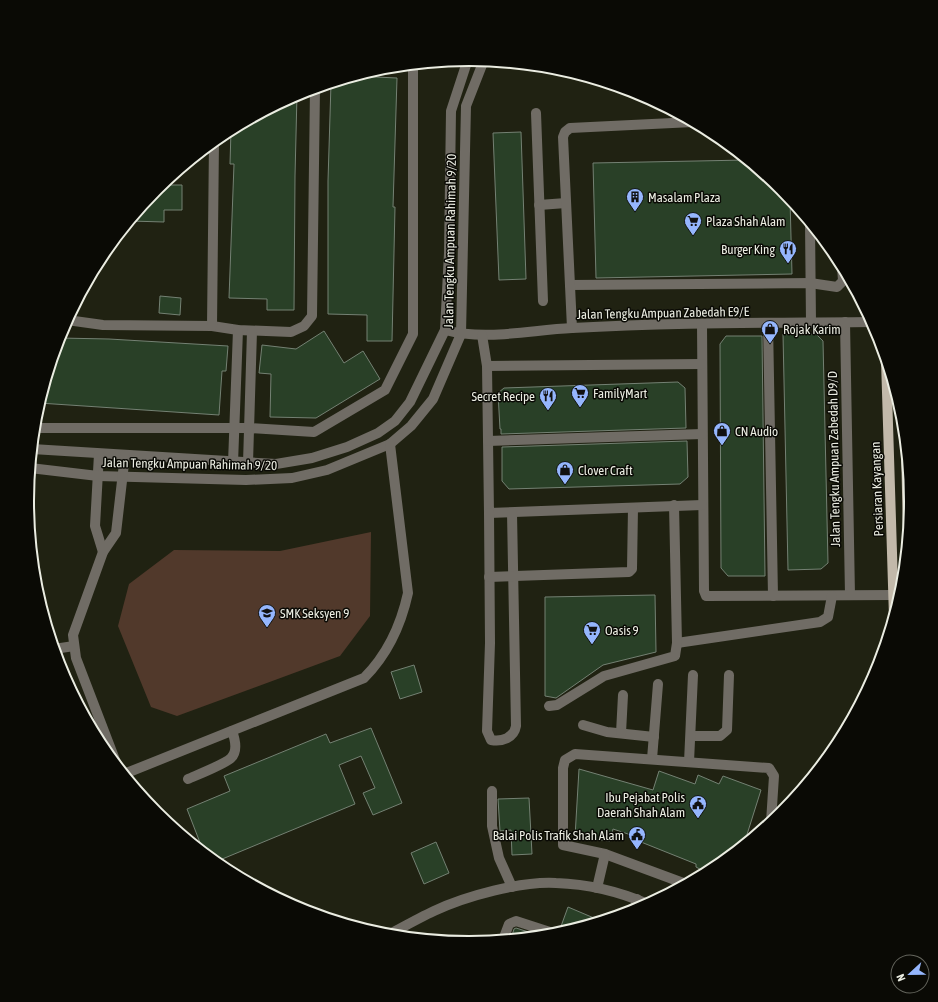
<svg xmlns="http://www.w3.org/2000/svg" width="938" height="1002" font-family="'Asap Condensed',sans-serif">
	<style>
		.pitch { fill: #51392b }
		.building { fill: #294027; stroke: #748173 }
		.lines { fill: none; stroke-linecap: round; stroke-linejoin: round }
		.minor { stroke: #706c65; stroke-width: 10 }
		.major { stroke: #c2b9aa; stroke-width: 10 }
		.labels { text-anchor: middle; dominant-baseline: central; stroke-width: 3; stroke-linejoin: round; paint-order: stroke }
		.poi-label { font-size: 13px; fill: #ebede2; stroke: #0a0a05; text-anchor: start }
		.street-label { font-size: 13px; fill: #ebede2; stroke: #0a0a05 }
		.rim { fill: none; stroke: #ebede2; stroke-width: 2 }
	</style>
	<rect width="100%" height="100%" fill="#202212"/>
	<!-- pitch -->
	<path class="pitch" d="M371,532L370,616L340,656L177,716L151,707L118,626L129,584L174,550L280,551Z"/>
	<!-- building -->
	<g class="building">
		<path d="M354,76L397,78L393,207H395L392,341H367V315L328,314V181L331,83Z"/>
		<path d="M297,94L295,176L294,310H267V299L229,298L234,164H230L231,130Z"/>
		<path d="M521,132L526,279L499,280L493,133Z"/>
		<path d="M747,160L782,189L790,199L792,274L596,278L593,163Z"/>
		<path d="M182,185V210H164V222L130,221L161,185Z"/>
		<path d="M160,296L181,298L180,315L159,313Z"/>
		<path d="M324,331L344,363L363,351L380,379L316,418L270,417L271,374L259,373L262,345L296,349Z"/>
		<path d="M783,334H816L823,341L828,563L821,569L788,570Z"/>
		<path d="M726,336H762L765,576H728L721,568L720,344Z"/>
		<path d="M59,338L109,339L228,346L226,371H222L219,415L39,403Z"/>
		<path d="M678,382L685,388L686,428L501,434V429H500L498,393L504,388Z"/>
		<path d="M687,441L688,477L680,484L509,489L502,481V447Z"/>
		<path d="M655,595L656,652L603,665L556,698L545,696V597Z"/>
		<path d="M414,665L422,692L400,699L391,672Z"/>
		<path d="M371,728L402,803L373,815L363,793L375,788L361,756L339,765L355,804L215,862L204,853L187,809L230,791L224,776L326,734L330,743Z"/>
		<path d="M579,769L653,790L659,771L695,784L698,775L719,784L723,776L761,790L744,844L714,869L707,873L696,867V864L636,840L637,837L613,829L610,841L575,837Z"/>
		<path d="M529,798L532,854L512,855L511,830L500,831L498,799Z"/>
		<path d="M436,842L449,873L424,884L411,853Z"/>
		<path d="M568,907L601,921L562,932L560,929Z"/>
		<path d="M516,928L541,936L511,939L514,929Z"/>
	</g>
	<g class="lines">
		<!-- minor -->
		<g class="minor">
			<path d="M536,113L543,301"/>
			<path d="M539,205L566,203"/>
			<path d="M810,223L811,323"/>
			<path d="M570,285L810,283L837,287L843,281L842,266"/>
			<path d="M67,320L103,325L212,326L238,330L291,332L304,326L312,316L315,88"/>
			<path d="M845,322L850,595"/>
			<path d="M768,323L773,596"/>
			<path d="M702,324L704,591L706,596L893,595"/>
			<path d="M212,326L214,141"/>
			<path d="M572,328L563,137L565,132L570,128L693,122"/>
			<path d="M445,330C486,341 530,330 572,328C672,322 772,323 872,322"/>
			<path d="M482,335L487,366L489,513L702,505"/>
			<path d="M487,366L702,364"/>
			<path d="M34,427L40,428H249L314,432L385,390L413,334V64"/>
			<path d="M488,441L702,434"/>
			<path d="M32,449L276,464L312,458L347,447L378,433L395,421L410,402L445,330L449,253L451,111L468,59"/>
			<path d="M99,454L95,526L103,552"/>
			<path d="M233,463L238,330"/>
			<path d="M248,463L252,331"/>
			<path d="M30,468L98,476L246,480L292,478L327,470L390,444L411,426L433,399L461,334L466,106L484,60"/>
			<path d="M489,513L490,643L487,731L491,740C502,742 514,738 516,726L512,513"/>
			<path d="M489,577L629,572L632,569L633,508"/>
			<path d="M677,643L820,622L828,617L832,596"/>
			<path d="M54,649L74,646"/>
			<path d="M549,706L557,705L604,676L675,656L677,643L674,505"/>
			<path d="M583,725L607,732L654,737"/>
			<path d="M621,733L623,695"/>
			<path d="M691,736H720L727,730L729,675"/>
			<path d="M652,759L658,684"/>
			<path d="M689,762L693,675"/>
			<path d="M117,765L76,658L73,635L103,552L116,533L125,455"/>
			<path d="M124,774L364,678C387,655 401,625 408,593L390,444"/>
			<path d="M188,779C197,775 225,764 231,758C238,751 235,739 232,731"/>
			<path d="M492,791V826L499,858L512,887"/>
			<path d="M686,884L605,854L563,845V768L565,760L575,754L769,768L774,776L771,822"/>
			<path d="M597,888L605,854"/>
			<path d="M634,911L637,899"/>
			<path d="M388,935C403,927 419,918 434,911C466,896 521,881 556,883C587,884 620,892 648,904"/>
			<path d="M503,940L509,924L516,921L556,934"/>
		</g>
		<!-- major -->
		<g class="major">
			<path d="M886,360L894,617"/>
			<path d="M906,448L908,536"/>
		</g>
	</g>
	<!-- icons -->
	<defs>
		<symbol id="building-pin" viewBox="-11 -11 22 30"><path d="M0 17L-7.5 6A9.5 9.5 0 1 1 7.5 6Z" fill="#95b6fd" stroke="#0a0a05"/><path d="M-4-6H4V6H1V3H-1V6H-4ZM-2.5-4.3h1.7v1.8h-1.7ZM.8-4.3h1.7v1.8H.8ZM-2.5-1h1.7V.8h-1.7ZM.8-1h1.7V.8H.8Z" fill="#111"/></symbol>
		<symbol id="supermarket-pin" viewBox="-11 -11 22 30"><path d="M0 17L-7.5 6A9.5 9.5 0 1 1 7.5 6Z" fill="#95b6fd" stroke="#0a0a05"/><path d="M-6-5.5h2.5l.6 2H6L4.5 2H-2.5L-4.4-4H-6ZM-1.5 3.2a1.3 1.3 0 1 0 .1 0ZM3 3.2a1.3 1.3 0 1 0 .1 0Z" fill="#111"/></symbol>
		<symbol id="restaurant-pin" viewBox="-11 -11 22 30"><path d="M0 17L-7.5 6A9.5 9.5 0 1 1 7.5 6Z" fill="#95b6fd" stroke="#0a0a05"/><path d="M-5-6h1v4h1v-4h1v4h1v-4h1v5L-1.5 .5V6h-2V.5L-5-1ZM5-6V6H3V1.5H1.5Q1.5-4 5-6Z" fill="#111"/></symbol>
		<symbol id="shop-pin" viewBox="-11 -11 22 30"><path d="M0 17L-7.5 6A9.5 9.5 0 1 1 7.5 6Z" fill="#95b6fd" stroke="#0a0a05"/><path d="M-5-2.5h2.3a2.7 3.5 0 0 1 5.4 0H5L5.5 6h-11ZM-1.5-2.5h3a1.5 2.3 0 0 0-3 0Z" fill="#111"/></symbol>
		<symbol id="school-pin" viewBox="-11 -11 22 30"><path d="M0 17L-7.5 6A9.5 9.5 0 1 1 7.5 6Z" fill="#95b6fd" stroke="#0a0a05"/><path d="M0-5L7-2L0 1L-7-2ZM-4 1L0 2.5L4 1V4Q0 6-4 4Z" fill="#111"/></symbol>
		<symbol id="civic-pin" viewBox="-11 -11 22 30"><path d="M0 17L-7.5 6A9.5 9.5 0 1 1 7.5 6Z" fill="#95b6fd" stroke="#0a0a05"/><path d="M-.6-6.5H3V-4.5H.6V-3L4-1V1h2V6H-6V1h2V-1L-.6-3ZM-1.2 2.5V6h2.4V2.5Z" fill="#111"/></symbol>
	</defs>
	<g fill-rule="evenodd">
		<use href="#building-pin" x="625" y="187" width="20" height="27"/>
		<use href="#supermarket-pin" x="683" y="211" width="20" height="27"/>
		<use href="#restaurant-pin" x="778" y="239" width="20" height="27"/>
		<use href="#shop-pin" x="760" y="319" width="20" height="27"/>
		<use href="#supermarket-pin" x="570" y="383" width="20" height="27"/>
		<use href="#restaurant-pin" x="538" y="386" width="20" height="27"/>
		<use href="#shop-pin" x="712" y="421" width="20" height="27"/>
		<use href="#shop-pin" x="555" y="460" width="20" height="27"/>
		<use href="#school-pin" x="257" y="603" width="20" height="27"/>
		<use href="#supermarket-pin" x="582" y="620" width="20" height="27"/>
		<use href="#civic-pin" x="688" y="794" width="20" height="27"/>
		<use href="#civic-pin" x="627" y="825" width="20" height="27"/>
	</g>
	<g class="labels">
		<!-- poi labels -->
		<g class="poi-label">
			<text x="648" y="197">Masalam Plaza</text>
			<text x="706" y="221">Plaza Shah Alam</text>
			<text x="775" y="249" text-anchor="end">Burger King</text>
			<text x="783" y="329">Rojak Karim</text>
			<text x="593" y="393">FamilyMart</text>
			<text x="535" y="396" text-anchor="end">Secret Recipe</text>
			<text x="735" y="431">CN Audio</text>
			<text x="578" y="470">Clover Craft</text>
			<text x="280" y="613">SMK Seksyen 9</text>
			<text x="605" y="630">Oasis 9</text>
			<text x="685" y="797" text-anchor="end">Ibu Pejabat Polis<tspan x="685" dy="15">Daerah Shah Alam</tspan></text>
			<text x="624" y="835" text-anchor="end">Balai Polis Trafik Shah Alam</text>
		</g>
		<!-- street labels -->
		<g class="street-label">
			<text transform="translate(450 241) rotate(-89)">Jalan Tengku Ampuan Rahimah 9/20</text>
			<text transform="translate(663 313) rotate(-1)">Jalan Tengku Ampuan Zabedah E9/E</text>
			<text transform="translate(834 459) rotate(-91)">Jalan Tengku Ampuan Zabedah D9/D</text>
			<text transform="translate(190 464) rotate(1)">Jalan Tengku Ampuan Rahimah 9/20</text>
			<text transform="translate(877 489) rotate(-92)">Persiaran Kayangan</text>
		</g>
	</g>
	<!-- crop -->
	<path d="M0 0H938V1002H0ZM34 501a435 435 0 1 1 870 0a435 435 0 1 1-870 0Z" fill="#0a0a05" fill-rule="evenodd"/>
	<path class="rim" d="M34 501a435 435 0 1 1 870 0a435 435 0 1 1-870 0Z"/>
	<!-- north arrow -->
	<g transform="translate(910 974) rotate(248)"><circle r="19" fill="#0a0a05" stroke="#64655d"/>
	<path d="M0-3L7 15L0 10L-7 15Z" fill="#95b6fd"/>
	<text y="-6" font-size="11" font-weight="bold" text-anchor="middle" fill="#ebede2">N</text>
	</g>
</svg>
